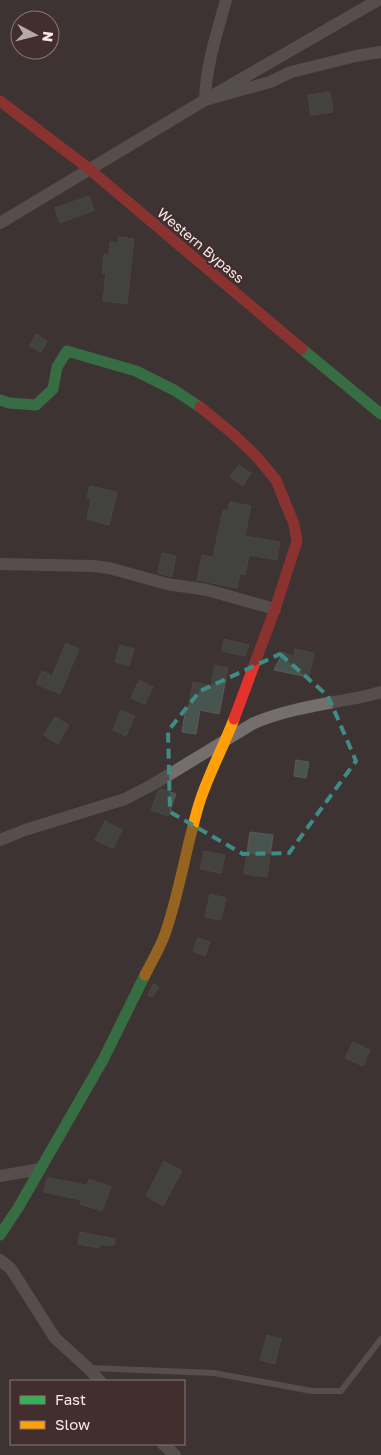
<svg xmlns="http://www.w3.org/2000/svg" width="381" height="1455" font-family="'Golos Text',sans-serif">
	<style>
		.building { fill: #47544f; stroke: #5b5a58 }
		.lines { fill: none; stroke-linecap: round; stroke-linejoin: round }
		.lane { stroke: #746e6e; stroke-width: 6 }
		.street { stroke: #746e6e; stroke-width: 12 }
		.fast { stroke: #30b455; stroke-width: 11 }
		.slow { stroke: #ff9f0a; stroke-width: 11 }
		.jam { stroke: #e5322d; stroke-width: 11 }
		.marked { fill: none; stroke: #3d8d86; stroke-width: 4; stroke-dasharray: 10 6; stroke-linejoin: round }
		.labels { text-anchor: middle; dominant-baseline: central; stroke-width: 4.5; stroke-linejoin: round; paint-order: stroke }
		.street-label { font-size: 14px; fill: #f6e8e8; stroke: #432e2e }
	</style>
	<rect width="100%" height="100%" fill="#3e3333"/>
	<!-- building -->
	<g class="building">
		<path d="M330,92L333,112L311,115L308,95Z"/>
		<path d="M89,196L94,210L60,223L55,208Z"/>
		<path d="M119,237L134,239L127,304L103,301L106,273H102L104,254L109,255L110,242L118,243Z"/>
		<path d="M36,334L47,341L41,352L29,346Z"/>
		<path d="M239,465L251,473L243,486L230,477Z"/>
		<path d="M90,486L117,492L109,525L87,519L91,499L87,498Z"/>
		<path d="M230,502L251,506L245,536L280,542L277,560L249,555L245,575L240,574L237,588L197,580L202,555L213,557L223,510L228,511Z"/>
		<path d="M162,553L176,556L172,577L158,573Z"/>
		<path d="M224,639L249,645L245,656L222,651Z"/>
		<path d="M66,643L79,649L60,694L36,684L42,671L52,676Z"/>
		<path d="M120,645L134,649L129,666L115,662Z"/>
		<path d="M295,649L314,653L309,677L274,670L283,652L294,657Z"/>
		<path d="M215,665L228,668L219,714L200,710L196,734L182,732L185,713H187L193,682L211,686Z"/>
		<path d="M139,680L153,687L145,704L131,698Z"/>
		<path d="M121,710L135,716L126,736L113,730Z"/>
		<path d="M55,717L69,725L58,744L44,735Z"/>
		<path d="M296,760L309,762L306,778L294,776Z"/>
		<path d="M162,789L176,794L168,816L151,810L158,791Z"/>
		<path d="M105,821L122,830L113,848L95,840Z"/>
		<path d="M250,832L273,835L267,877L244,874Z"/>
		<path d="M204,851L225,855L221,873L200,869Z"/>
		<path d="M210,894L226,898L221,920L205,917Z"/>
		<path d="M198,938L210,942L205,956L193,951Z"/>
		<path d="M153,984L159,987L152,997L148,995Z"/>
		<path d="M353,1042L370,1050L363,1066L345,1058Z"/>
		<path d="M164,1161L182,1171L163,1206L146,1196Z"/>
		<path d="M48,1178L87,1185L89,1179L111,1187L102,1211L80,1204L82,1200L44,1192L46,1182Z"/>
		<path d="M80,1232L115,1239L114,1245H99V1248L78,1244Z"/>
		<path d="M267,1335L281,1339L275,1364L260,1360Z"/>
	</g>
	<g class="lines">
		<!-- lane -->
		<path class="lane" d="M90,1368L214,1373L312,1391H341L381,1339"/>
		<!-- street -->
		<g class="street">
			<path d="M226,0C217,33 206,65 205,100L270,82L291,72L356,56L381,52"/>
			<path d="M0,223L205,100L378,0"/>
			<path d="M0,564L93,566L109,568L167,584L207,590L275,609"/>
			<path d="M0,840L25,830L125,799L152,785L254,723C280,712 307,707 334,702C350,699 366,697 381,692"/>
			<path d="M0,1176L40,1169"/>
			<path d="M0,1260L11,1269L55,1338L88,1368L100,1381"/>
			<path d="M163,1444L175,1455"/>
		</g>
		<!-- fast -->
		<g class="fast">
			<path d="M302,349L381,414"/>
			<path d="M0,400L9,403L36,405L53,389L57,367L67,351L136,371L174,390L200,407"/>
			<path d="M0,1235L18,1208L103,1060L145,975"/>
		</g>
		<!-- slow -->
		<path class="slow" d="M145,975C152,961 160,948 165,934C180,891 186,847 199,804C208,775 223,748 234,719"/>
		<!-- jam -->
		<g class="jam">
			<path d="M0,101L88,168L302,349"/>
			<path d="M200,407L232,433L257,457L276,480L294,524L297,541L275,609L234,719"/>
		</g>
	</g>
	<!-- marked area -->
	<path d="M0 0H381V1455H0ZM280,654L328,696L356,761L289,853L243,854L170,812L168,731L200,691Z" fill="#3e3333" fill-opacity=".55" fill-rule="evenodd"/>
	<path class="marked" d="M280,654L328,696L356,761L289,853L243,854L170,812L168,731L200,691Z"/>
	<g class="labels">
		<!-- street labels -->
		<g class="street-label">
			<text transform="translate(201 245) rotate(40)">Western Bypass</text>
		</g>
	</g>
	<!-- legend -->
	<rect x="10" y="1380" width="175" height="65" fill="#432e2e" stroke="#8b7878"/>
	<rect x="20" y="1396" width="25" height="8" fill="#30b455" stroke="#8b7878"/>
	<text x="55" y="1405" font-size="15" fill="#f6e8e8">Fast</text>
	<rect x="20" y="1421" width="25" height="8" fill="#ff9f0a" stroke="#8b7878"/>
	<text x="55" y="1430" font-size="15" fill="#f6e8e8">Slow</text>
	<!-- north arrow -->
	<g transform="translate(35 35) rotate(97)"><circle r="24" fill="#432e2e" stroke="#8b7878"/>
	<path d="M0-4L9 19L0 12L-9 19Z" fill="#b6a9a9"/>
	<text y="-8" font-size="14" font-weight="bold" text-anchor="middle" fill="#f6e8e8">N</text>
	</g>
</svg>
